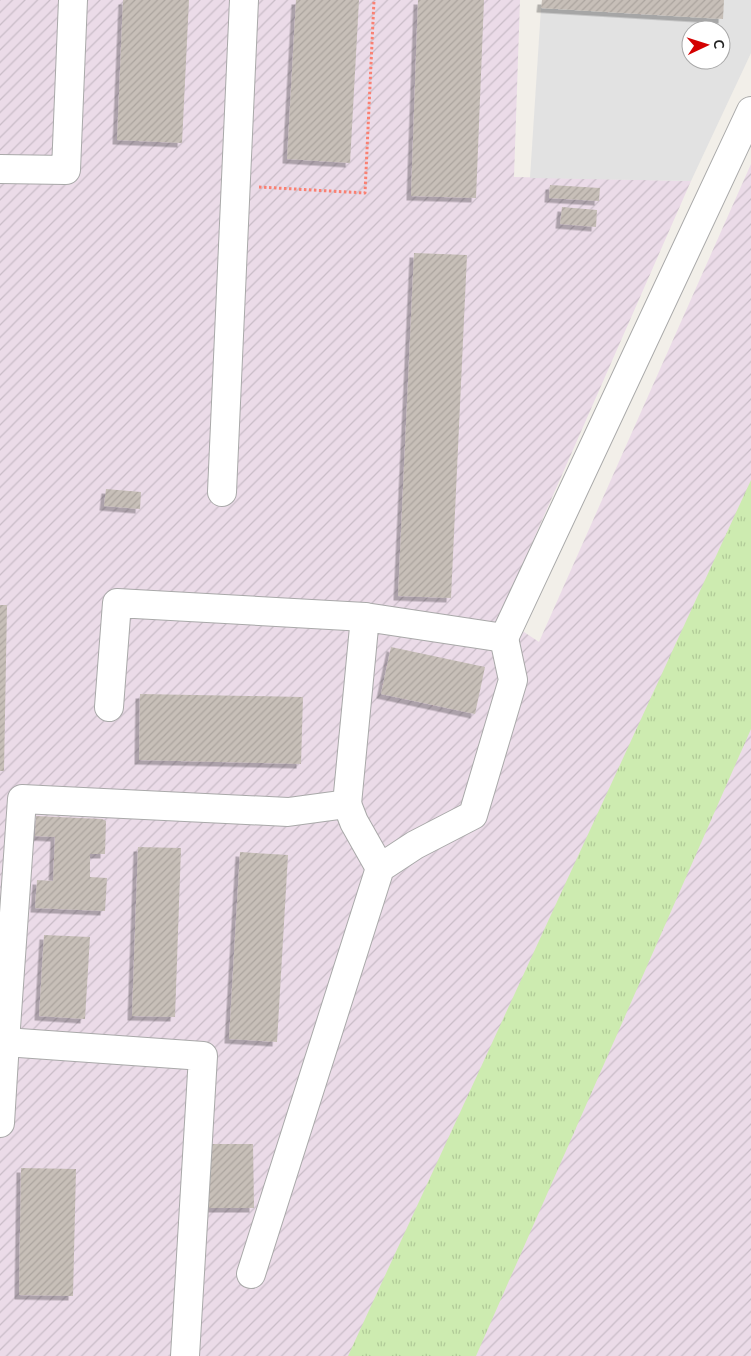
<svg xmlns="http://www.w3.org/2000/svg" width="751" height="1356" font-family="Mulish,sans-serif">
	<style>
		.industrial { fill: url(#industrial-furrows) }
		.grass { fill: url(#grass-tufts) }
		.parking { fill: #e2e2e2; fill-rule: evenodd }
		.building { fill: url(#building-hatch); filter: url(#shadow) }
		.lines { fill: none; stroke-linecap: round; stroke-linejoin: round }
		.minor-casing { stroke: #a9a9a9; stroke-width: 30 }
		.path { stroke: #fa8072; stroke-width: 3; stroke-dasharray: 2.5 2.5; stroke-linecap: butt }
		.minor { stroke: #fff; stroke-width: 28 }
	</style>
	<defs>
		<pattern id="industrial-furrows" width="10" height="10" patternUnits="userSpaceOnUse" patternTransform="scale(1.25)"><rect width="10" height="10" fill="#ebdbe8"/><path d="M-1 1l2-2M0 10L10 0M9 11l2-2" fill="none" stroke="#c9bcc7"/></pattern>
		<pattern id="grass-tufts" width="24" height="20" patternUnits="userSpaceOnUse" patternTransform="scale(1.25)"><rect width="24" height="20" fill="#cdebb0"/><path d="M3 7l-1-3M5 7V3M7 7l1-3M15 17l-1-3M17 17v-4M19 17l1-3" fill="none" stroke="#b0c997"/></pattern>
		<pattern id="building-hatch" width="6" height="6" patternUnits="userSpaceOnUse" patternTransform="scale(1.25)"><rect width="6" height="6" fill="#c7bfb8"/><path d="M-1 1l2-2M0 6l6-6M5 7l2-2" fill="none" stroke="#aba49e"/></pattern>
		<filter id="shadow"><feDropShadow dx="-4.5" dy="4.5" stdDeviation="0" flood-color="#0004"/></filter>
	</defs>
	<rect width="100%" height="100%" fill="#f2efe9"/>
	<!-- industrial -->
	<path class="industrial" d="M0,0H520L514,177L691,181L500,616L539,642L751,164V1356H0Z"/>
	<!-- grass -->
	<path class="grass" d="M751,480V729L476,1356H348Z"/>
	<!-- parking -->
	<path class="parking" d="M724,0H751V53L691,181L530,178L541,8L722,19ZM691,30H721V60H691Z"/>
	<!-- building -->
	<g class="building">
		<path d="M123,0H189L182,143L117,140Z"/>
		<path d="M296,0H359L350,163L287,159Z"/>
		<path d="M418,0H484L476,198L411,196Z"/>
		<path d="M542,0H724L723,19L541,8Z"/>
		<path d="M550,185L600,188L599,201L549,198Z"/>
		<path d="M562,207L597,210L596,227L560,224Z"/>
		<path d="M414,253L467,255L451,598L398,596Z"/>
		<path d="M106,489L141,492L140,509L104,506Z"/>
		<path d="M0,605H7L4,771H0Z"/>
		<path d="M391,647L485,667L475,714L381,694Z"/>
		<path d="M140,694L303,697L301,764L139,760Z"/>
		<path d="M36,816L102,819L106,821L105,854H90V877L107,878L105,911L35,908L37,880L53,881L55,837L35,836Z"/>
		<path d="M138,847L181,848L175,1017L132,1016Z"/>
		<path d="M240,852L288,855L277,1042L229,1039Z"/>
		<path d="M44,935L90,937L85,1019L39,1016Z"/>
		<path d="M209,1144H253L254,1208H209Z"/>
		<path d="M21,1168L76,1169L73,1296L19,1295Z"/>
	</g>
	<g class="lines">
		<defs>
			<g id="minor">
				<path d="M0,169L66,170L73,0"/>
				<path d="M222,492L244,0"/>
				<path d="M109,707L117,603L365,617"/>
				<path d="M347,804L354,822L380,868"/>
				<path d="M0,1123L5,1042"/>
				<path d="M251,1274L380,868L415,845L473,815L513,680L504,638"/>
				<path d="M185,1356L203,1056L5,1042L22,799L288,812L347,804L365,617L504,638L751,111"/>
			</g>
		</defs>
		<!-- minor casing -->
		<use href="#minor" class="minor-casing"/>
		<!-- path -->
		<path class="path" d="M259,187L365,193L374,0"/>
		<!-- minor -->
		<use href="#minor" class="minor"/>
	</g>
	<!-- north arrow -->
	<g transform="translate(706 45) rotate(86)"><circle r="24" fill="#ffffff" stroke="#a7a7a7"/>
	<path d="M0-4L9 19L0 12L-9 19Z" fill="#d40000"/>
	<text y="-8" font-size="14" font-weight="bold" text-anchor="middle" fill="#222222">С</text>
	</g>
</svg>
